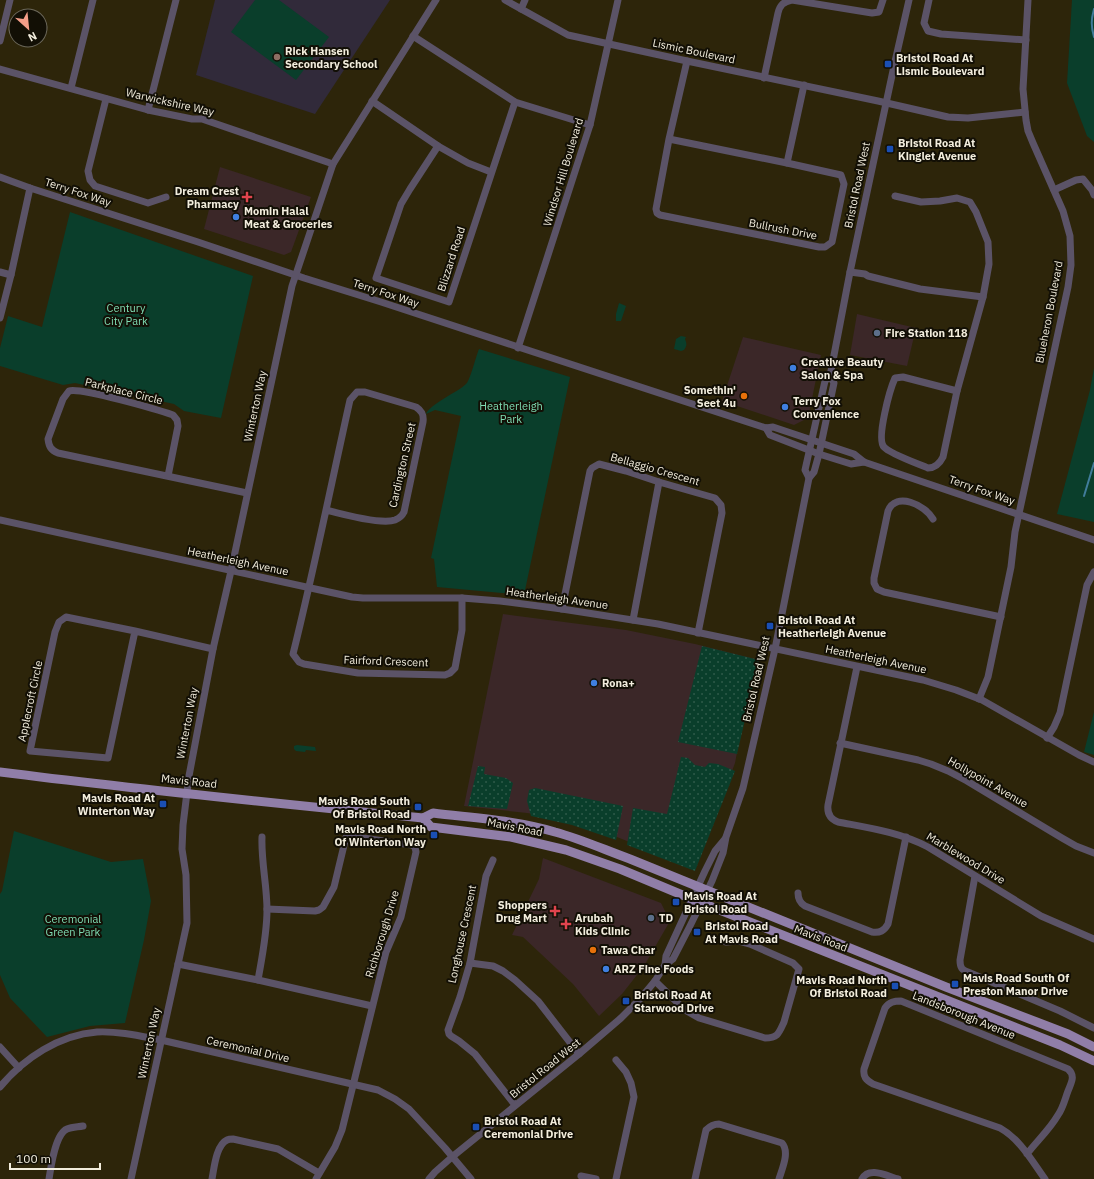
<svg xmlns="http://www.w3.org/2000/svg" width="1094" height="1179" font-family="'IBM Plex Sans',sans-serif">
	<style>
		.commercial { fill: #3b2728 }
		.education { fill: #312a3a }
		.grass { fill: url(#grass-dots) }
		.park { fill: #0a3e2b }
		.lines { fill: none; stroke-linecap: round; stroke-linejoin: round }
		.stream { stroke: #407c9a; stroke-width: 2 }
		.minor { stroke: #5b5367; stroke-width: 7 }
		.major { stroke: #907ea8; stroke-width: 9 }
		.education-dot { fill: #8d6e63; stroke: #120f05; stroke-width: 1.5 }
		.transit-dot { fill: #1a4fb4; stroke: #120f05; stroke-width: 1.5 }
		.health-dot { fill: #e0444e; stroke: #120f05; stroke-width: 1.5 }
		.shop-dot { fill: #3f7fe0; stroke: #120f05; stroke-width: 1.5 }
		.service-dot { fill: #5c6f8a; stroke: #120f05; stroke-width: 1.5 }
		.food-dot { fill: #e8710a; stroke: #120f05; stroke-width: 1.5 }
		.labels { text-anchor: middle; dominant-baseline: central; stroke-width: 4; stroke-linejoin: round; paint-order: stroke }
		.poi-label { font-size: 11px; font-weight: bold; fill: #f2eddd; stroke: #120f05; text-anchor: start }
		.street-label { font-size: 11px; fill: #f2eddd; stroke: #120f05 }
		.park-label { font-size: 11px; fill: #7fdcb3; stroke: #120f05 }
	</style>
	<defs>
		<pattern id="grass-dots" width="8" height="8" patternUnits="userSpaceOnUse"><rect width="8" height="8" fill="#0a3e2b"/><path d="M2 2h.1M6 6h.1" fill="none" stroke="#2e5a49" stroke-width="1.8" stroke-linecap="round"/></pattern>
	</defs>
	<rect width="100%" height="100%" fill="#2d250a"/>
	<!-- commercial -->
	<g class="commercial">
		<path d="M220,167L311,197L291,252L284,255L204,229Z"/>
		<path d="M857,314L916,328L907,366L850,355Z"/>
		<path d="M743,337L821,355L808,418L794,425L722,401Z"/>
		<path d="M503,614L626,630L695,644L755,659L735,763L702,852L677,861L607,833L569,820L527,813L464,806Z"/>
		<path d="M543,858L661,903L670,921L644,966L622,994L599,1016L573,984L523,937L512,935L539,879Z"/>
	</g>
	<!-- education -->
	<path class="education" d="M215,0H390L315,114L196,75Z"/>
	<!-- grass -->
	<g class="grass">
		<path d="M702,646L759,660L737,754L678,742Z"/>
		<path d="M681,757L688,758L695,765L705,767L709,763L718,764L735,771L695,871L627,845L633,808L667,814Z"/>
		<path d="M478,766L485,767L484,774L506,778L513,783L507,809L468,806Z"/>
		<path d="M535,788L623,806L616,840L572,825L531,816L527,801L529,790Z"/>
	</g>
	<!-- park -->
	<g class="park">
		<path d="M255,0H279L329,37L296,80L231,32Z"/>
		<path d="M1072,0H1094V142L1087,136L1067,83Z"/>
		<path d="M70,212L253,276L221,418L184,411L174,404L75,383L63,385L0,366V348L8,316L42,327Z"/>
		<path d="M619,303L626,306L621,321H616V314Z"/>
		<path d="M681,336L686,337L685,339C687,344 687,346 684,350L681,351L674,349L676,339Z"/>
		<path d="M479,349L570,377L524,595L437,587L434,559L431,558L461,416L435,410L426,414C430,404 458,392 466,384C470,381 476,356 479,349Z"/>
		<path d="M1094,368V522L1057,514L1090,390Z"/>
		<path d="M1094,712V755L1084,752Z"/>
		<path d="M297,745L315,747L316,751L306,750L305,752L296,751L294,749V746Z"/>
		<path d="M14,831L111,862L143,859L151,901L144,940L125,1023L90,1026L47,1037L10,998L0,975V894L2,891Z"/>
	</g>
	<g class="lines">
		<!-- stream -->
		<g class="stream">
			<path d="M1094,9C1091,20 1091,26 1094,37"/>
			<path d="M1084,496L1094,463"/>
		</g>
		<!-- minor -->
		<g class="minor">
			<path d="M505,0L568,35L687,61L878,101L948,117L968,118L1025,112"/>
			<path d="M929,0L924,23L928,31L941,34L1026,40"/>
			<path d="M521,9L525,0"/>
			<path d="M413,36L515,102L590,125"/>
			<path d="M0,41L10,0"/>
			<path d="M0,69L148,110L192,119H202L333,164"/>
			<path d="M764,78L778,13C780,5 783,2 792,0L872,13L879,12L883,0"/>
			<path d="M71,88L93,0"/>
			<path d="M106,99L88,171L90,180L95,186L148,203L166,197"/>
			<path d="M372,101L438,146L468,163L491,172"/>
			<path d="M148,110L176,0"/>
			<path d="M669,139L787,163L841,175L844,184L832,242L825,247H819L660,215L657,213L656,209L669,139L687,61"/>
			<path d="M438,146L410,189L401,204L376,278L449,302L515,102"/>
			<path d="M787,163L804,85"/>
			<path d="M0,177L30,188L198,242L304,278L381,302L766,428L773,427L854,454L864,462L1094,540"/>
			<path d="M1054,190L1076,180L1083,179L1092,190L1094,195"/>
			<path d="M895,196L921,202L940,201L957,198L970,202L976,212L988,242L989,264L983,297L957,391"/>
			<path d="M0,272L11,275"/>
			<path d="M850,272L865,274L868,276L920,289L983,297"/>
			<path d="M0,318L11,275L30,188"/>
			<path d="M518,348L590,125L618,0"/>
			<path d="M903,377L957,391L943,457C940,463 936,468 928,468C919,464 890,454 884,447C876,439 890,389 895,378Z"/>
			<path d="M766,428L770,435L819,454L851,464L864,462"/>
			<path d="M168,476L178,426L177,420L173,415C159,410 80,387 69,391L63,399L48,439C49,447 51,450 58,453L247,493"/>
			<path d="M809,478L805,470L825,381L830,376L850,272L894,66L909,0"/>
			<path d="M326,510C341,514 381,525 395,520C400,518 402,516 404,512L423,422C424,415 422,411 416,407L365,392H357L350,400C331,485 314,570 293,654L299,662L304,664L358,673L445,675L450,673L455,668L462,630V598"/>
			<path d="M933,519C925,505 896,491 888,511L874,578V583L877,589L884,592L1001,617"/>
			<path d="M0,520L352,597L363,598H462L500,601L562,609L658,624L923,680L956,690L982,700L1079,755L1094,762"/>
			<path d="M562,609L590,471L592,468L599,464L626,471L659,482L715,498L721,505L722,513L698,633"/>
			<path d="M633,620L659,482"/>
			<path d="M135,631L66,617L59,622L55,632L30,751L108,758L135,631L213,649"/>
			<path d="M857,667L828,805C827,813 830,819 838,822C869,828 899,832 928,847L1041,916L1094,939"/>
			<path d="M979,699L988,677L1011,567L1015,532L1068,287L1071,265L1070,236L1063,211L1033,143L1028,131L1026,120L1023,89L1028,0"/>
			<path d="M1047,738L1054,727L1060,713L1087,585L1094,572"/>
			<path d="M840,743L918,760L931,764L948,771L967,781L1062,838L1076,846L1094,853"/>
			<path d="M493,860L486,876L470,963L460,997L448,1030L449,1034L451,1036L459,1041L475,1054L515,1105"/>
			<path d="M975,876L960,960C960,968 962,970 968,972L1060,1011L1094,1028"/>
			<path d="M798,893C798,898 800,903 805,906L872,932C880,933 884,931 888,924L906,837"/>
			<path d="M267,909L315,911L319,910L323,907L334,887L346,837L349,836L412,845L415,847L416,852L401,917L386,952L342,1130L335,1147L316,1179"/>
			<path d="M470,963L493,966L503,971L515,980L538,1001L579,1054"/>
			<path d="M178,964L258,980L372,1006"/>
			<path d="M665,965L666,956L705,871L715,851L725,839"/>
			<path d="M258,980C262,957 267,934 267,910C267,885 261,861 262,837"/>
			<path d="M655,981L685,1010L699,1018L765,1038C778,1038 779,1033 784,1022L799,969L793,963L750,944L739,941L726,942"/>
			<path d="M0,1047L19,1068"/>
			<path d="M616,1060L626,1072L631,1083L634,1097L616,1179"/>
			<path d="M0,1087C24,1058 59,1035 97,1032C119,1031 140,1036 161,1040L378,1090L395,1099L409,1109L445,1148L471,1179"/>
			<path d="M1027,1154C1037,1141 1050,1129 1058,1115C1063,1108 1065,1099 1068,1091C1071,1083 1076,1076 1068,1069L901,1001C894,1001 889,1002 885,1008L864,1069C863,1077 866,1080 873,1084L1000,1128C1020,1139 1032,1161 1045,1179"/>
			<path d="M581,1176L596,1179"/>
			<path d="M49,1179C51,1167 55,1134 67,1129C72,1127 78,1127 83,1126"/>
			<path d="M131,1179L187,923L186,875L182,849L183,825L189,776L213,649L231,571L292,286L333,164L436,0"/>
			<path d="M212,1179C214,1169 216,1145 227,1140C229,1139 231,1139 233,1139L278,1149L319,1173"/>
			<path d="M429,1179L435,1172L452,1157L579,1054L621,1018L640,999L655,981L665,965L673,959L690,926L712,881L723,853L726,837L743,788L775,649L809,478L814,472L819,454L834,383L830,376"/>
			<path d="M695,1179L706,1130C710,1126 713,1124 719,1124L782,1143C790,1152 782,1169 779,1179"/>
			<path d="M862,1179C869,1166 887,1176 898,1179"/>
		</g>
		<!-- major -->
		<g class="major">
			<path d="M0,772C141,790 282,804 423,818L433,813C473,818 515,820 555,832C581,839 605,850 630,859L946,987L1068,1034L1094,1047"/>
			<path d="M423,818L431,827L511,837L566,850L620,869L692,899L1060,1045L1094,1061"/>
		</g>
	</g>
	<!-- markers -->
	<circle class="education-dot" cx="277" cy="57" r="4"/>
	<g class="transit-dot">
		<rect x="884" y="60" width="8" height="8" rx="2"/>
		<rect x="886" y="145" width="8" height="8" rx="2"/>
		<rect x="766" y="622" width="8" height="8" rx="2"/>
		<rect x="159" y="800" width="8" height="8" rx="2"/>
		<rect x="414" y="803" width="8" height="8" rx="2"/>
		<rect x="430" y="831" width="8" height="8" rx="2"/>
		<rect x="672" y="898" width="8" height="8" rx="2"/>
		<rect x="693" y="928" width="8" height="8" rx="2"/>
		<rect x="951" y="980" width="8" height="8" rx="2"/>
		<rect x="891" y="982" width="8" height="8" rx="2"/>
		<rect x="622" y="997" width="8" height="8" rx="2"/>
		<rect x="472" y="1123" width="8" height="8" rx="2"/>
	</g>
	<g class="health-dot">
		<path d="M245 191h4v4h4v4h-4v4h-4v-4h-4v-4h4z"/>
		<path d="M553 905h4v4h4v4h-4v4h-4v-4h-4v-4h4z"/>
		<path d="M564 918h4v4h4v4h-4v4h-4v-4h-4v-4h4z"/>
	</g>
	<g class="shop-dot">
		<circle cx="236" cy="217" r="4"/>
		<circle cx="793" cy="368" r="4"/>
		<circle cx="785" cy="407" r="4"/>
		<circle cx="594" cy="683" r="4"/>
		<circle cx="606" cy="969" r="4"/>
	</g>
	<g class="service-dot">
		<circle cx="877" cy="333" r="4"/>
		<circle cx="651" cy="918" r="4"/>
	</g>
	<g class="food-dot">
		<circle cx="744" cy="396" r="4"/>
		<circle cx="593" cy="950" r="4"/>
	</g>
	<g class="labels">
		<!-- poi labels -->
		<g class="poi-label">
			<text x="285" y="51">Rick Hansen<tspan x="285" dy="13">Secondary School</tspan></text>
			<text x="896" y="58">Bristol Road At<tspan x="896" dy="13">Lismic Boulevard</tspan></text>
			<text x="898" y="143">Bristol Road At<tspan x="898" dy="13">Kinglet Avenue</tspan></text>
			<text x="239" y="191" text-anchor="end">Dream Crest<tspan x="239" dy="13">Pharmacy</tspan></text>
			<text x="244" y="211">Momin Halal<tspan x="244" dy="13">Meat &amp; Groceries</tspan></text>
			<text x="885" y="333">Fire Station 118</text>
			<text x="801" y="362">Creative Beauty<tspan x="801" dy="13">Salon &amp; Spa</tspan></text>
			<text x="736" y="390" text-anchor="end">Somethin'<tspan x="736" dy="13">Seet 4u</tspan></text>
			<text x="793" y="401">Terry Fox<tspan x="793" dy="13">Convenience</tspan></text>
			<text x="778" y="620">Bristol Road At<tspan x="778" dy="13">Heatherleigh Avenue</tspan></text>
			<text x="602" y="683">Rona+</text>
			<text x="155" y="798" text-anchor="end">Mavis Road At<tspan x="155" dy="13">Winterton Way</tspan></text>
			<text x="410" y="801" text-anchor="end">Mavis Road South<tspan x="410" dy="13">Of Bristol Road</tspan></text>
			<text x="426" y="829" text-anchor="end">Mavis Road North<tspan x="426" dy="13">Of Winterton Way</tspan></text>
			<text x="684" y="896">Mavis Road At<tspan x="684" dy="13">Bristol Road</tspan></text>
			<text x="547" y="905" text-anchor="end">Shoppers<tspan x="547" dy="13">Drug Mart</tspan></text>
			<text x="575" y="918">Arubah<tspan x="575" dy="13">Kids Clinic</tspan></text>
			<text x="659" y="918">TD</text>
			<text x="705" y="926">Bristol Road<tspan x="705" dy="13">At Mavis Road</tspan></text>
			<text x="601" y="950">Tawa Char</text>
			<text x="614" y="969">ARZ Fine Foods</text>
			<text x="963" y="978">Mavis Road South Of<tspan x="963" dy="13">Preston Manor Drive</tspan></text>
			<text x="887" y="980" text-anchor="end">Mavis Road North<tspan x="887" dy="13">Of Bristol Road</tspan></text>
			<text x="634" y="995">Bristol Road At<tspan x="634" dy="13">Starwood Drive</tspan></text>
			<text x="484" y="1121">Bristol Road At<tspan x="484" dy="13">Ceremonial Drive</tspan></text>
		</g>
		<!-- street labels -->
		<g class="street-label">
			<text transform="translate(694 51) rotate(12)">Lismic Boulevard</text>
			<text transform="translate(170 102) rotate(13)">Warwickshire Way</text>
			<text transform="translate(563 172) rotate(-73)">Windsor Hill Boulevard</text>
			<text transform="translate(857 185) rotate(-78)">Bristol Road West</text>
			<text transform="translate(78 192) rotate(18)">Terry Fox Way</text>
			<text transform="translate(783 229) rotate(11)">Bullrush Drive</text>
			<text transform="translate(451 259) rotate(-72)">Blizzard Road</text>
			<text transform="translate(386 293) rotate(18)">Terry Fox Way</text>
			<text transform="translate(1049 312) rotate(-79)">Blueheron Boulevard</text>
			<text transform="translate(124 391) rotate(14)">Parkplace Circle</text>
			<text transform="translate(255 406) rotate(-78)">Winterton Way</text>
			<text transform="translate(402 465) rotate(-77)">Cardington Street</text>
			<text transform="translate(655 469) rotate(16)">Bellaggio Crescent</text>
			<text transform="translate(982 490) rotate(19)">Terry Fox Way</text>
			<text transform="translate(238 561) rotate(12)">Heatherleigh Avenue</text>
			<text transform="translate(557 598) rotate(8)">Heatherleigh Avenue</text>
			<text transform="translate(876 659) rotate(12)">Heatherleigh Avenue</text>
			<text transform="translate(386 661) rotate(2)">Fairford Crescent</text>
			<text transform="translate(756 679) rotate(-77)">Bristol Road West</text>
			<text transform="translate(30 701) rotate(-78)">Applecroft Circle</text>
			<text transform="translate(187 723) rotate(-79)">Winterton Way</text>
			<text transform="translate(189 781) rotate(6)">Mavis Road</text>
			<text transform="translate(988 782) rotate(30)">Hollypoint Avenue</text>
			<text transform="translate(515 827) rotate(11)">Mavis Road</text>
			<text transform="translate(966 858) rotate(31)">Marblewood Drive</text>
			<text transform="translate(382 934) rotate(-73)">Richborough Drive</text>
			<text transform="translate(462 934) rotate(-78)">Longhouse Crescent</text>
			<text transform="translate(821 938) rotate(21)">Mavis Road</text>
			<text transform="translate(964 1015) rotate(22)">Landsborough Avenue</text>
			<text transform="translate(149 1043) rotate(-78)">Winterton Way</text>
			<text transform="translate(248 1049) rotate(13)">Ceremonial Drive</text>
			<text transform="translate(545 1068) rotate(-39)">Bristol Road West</text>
		</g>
		<!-- park labels -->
		<g class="park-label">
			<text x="126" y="308">Century<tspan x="126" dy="13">City Park</tspan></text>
			<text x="511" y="406">Heatherleigh<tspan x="511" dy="13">Park</tspan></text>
			<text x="73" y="919">Ceremonial<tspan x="73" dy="13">Green Park</tspan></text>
		</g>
	</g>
	<!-- north arrow -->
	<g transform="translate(28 28) rotate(153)"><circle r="19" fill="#120f05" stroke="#6c685b"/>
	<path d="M0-3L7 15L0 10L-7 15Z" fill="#f49e88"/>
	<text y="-6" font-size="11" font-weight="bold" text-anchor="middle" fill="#f2eddd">N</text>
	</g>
	<!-- scale -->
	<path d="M10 1163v6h90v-6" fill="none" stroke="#f2eddd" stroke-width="2"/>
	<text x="16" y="1163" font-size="12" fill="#f2eddd" stroke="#120f05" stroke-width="3" paint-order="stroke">100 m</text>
</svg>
